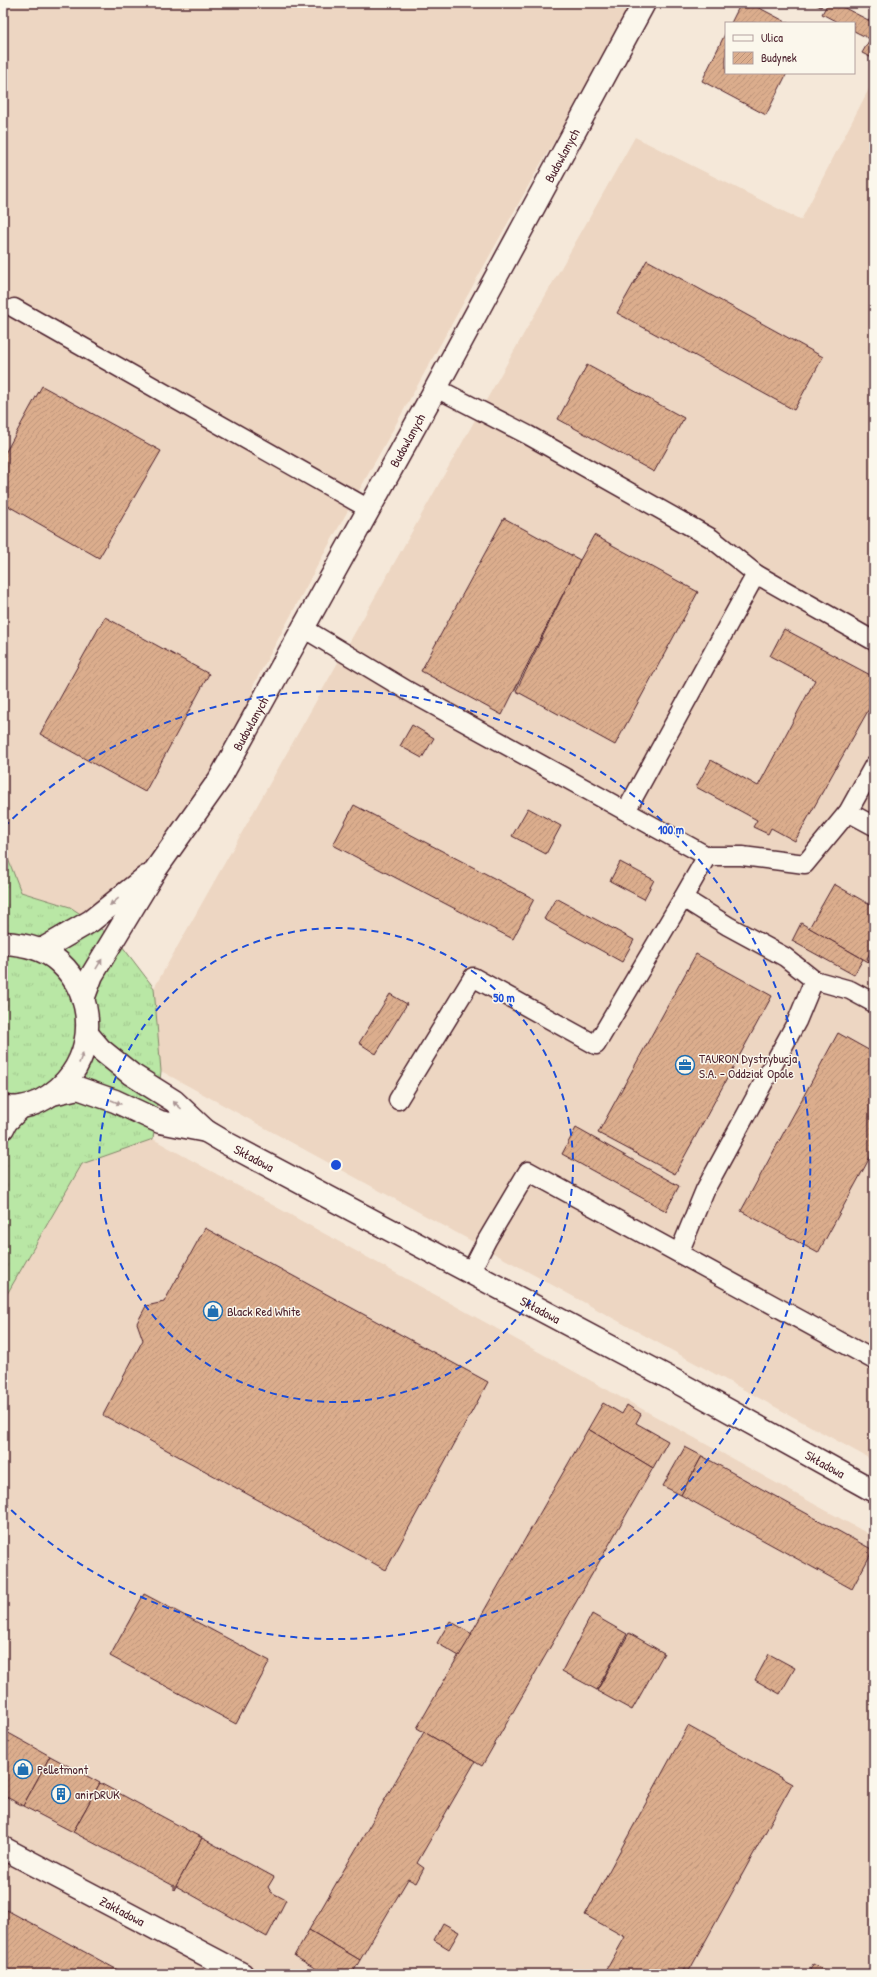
<svg xmlns="http://www.w3.org/2000/svg" width="877" height="1977" font-family="'Patrick Hand',sans-serif">
	<style>
		.built { fill: #edd6c2 }
		.grass { fill: url(#grass-tufts); stroke: #828368 }
		.building { fill: url(#building-hatch); stroke: #4a1f2b }
		.lines { fill: none; stroke-linecap: round; stroke-linejoin: round }
		.lane-casing { stroke: #4a1f2b; stroke-width: 21 }
		.street-casing { stroke: #4a1f2b; stroke-width: 25 }
		.secondary-casing { stroke: #4a1f2b; stroke-width: 25 }
		.lane { stroke: #fbf7ec; stroke-width: 18 }
		.street { stroke: #fbf7ec; stroke-width: 22 }
		.secondary { stroke: #fbf7ec; stroke-width: 22 }
		.oneway { fill: #ab9695 }
		.ring { fill: none; stroke: #1d4ed8; stroke-width: 2; stroke-dasharray: 7 5 }
		.labels { text-anchor: middle; dominant-baseline: central; stroke-width: 3; stroke-linejoin: round; paint-order: stroke }
		.street-label { font-size: 13px; fill: #4a1f2b; stroke: #fbf7ec }
		.poi-label { font-size: 13px; fill: #4a1f2b; stroke: #fbf7ec; text-anchor: start }
		.centre { fill: #1d4ed8; stroke: #fbf7ec; stroke-width: 2 }
		.ring-label { font-size: 12px; text-anchor: middle; font-weight: bold; fill: #1d4ed8; stroke: #fbf7ec; stroke-width: 3; stroke-linejoin: round; paint-order: stroke }
	</style>
	<defs>
		<pattern id="grass-tufts" width="24" height="20" patternUnits="userSpaceOnUse"><rect width="24" height="20" fill="#b9e7a5"/><path d="M3 7l-1-3M5 7V3M7 7l1-3M15 17l-1-3M17 17v-4M19 17l1-3" fill="none" stroke="#a1c68e"/></pattern>
		<pattern id="building-hatch" width="6" height="6" patternUnits="userSpaceOnUse"><rect width="6" height="6" fill="#dbad8d"/><path d="M-1 1l2-2M0 6l6-6M5 7l2-2" fill="none" stroke="#bd947a"/></pattern>
	</defs>
	<rect width="100%" height="100%" fill="#f5e8d9"/>
	<filter id="ink" filterUnits="userSpaceOnUse"><feTurbulence type="fractalNoise" baseFrequency=".025" numOctaves="2"/><feDisplacementMap in="SourceGraphic" scale="8" xChannelSelector="R" yChannelSelector="G"/><feConvolveMatrix kernelMatrix="1 2 1 2 8 2 1 2 1" color-interpolation-filters="sRGB"/></filter>
	<g filter="url(#ink)">
		<!-- built -->
		<g class="built">
			<path d="M3,3H638L540,165L321,559L253,686L251,721L156,869L91,921L70,907L21,892L3,846Z"/>
			<path d="M874,79V1461L161,1071L154,988L635,137L801,220Z"/>
			<path d="M153,1139L874,1537V1974H3V1301L82,1164Z"/>
		</g>
		<!-- grass -->
		<path class="grass" d="M3,846L21,892L70,907L91,921L122,946L154,988L161,1071L153,1139L82,1164L3,1301Z"/>
		<!-- building -->
		<g class="building">
			<path d="M741,3H750L788,23H731Z"/>
			<path d="M813,3H823L821,7Z"/>
			<path d="M828,3H835L874,23V59L862,53L870,39L854,31V23H839L822,14Z"/>
			<path d="M726,32V73H787L766,115L702,81Z"/>
			<path d="M647,260L823,357L794,410L617,313Z"/>
			<path d="M587,365L684,418L654,472L558,419Z"/>
			<path d="M42,386L161,451L99,558L3,503V457Z"/>
			<path d="M504,518L580,560L502,715L421,671Z"/>
			<path d="M594,535L698,592L615,745L516,691L580,560Z"/>
			<path d="M105,617L209,674L145,792L40,734Z"/>
			<path d="M784,629L874,677V700L795,841L771,828L768,834L753,827L757,820L696,787L711,760L758,786L763,777L815,680L770,656Z"/>
			<path d="M412,725L434,738L422,758L400,746Z"/>
			<path d="M354,805L534,899L513,939L333,845Z"/>
			<path d="M528,808L561,826L546,854L512,836Z"/>
			<path d="M620,862L654,880L644,899L610,881Z"/>
			<path d="M834,884L874,907V952L871,950L867,959L873,962L872,964L809,928Z"/>
			<path d="M556,898L634,940L622,962L544,919Z"/>
			<path d="M801,923L863,959L854,975L792,941Z"/>
			<path d="M696,954L772,996L675,1174L598,1133Z"/>
			<path d="M390,994L407,1004L376,1054L359,1043Z"/>
			<path d="M838,1033L874,1053V1150L818,1253L741,1211Z"/>
			<path d="M576,1128L679,1186L666,1211L562,1154Z"/>
			<path d="M205,1228L488,1382L386,1570L103,1415L143,1340L137,1323L146,1306L164,1302Z"/>
			<path d="M603,1403L622,1414L627,1405L641,1414L636,1423L668,1441L653,1468L588,1429Z"/>
			<path d="M588,1429L653,1468L482,1766L417,1728Z"/>
			<path d="M685,1447L702,1456L681,1495L663,1486Z"/>
			<path d="M702,1456L873,1550L852,1589L681,1495Z"/>
			<path d="M144,1594L270,1661L236,1724L110,1656Z"/>
			<path d="M592,1614L627,1634L597,1690L562,1671Z"/>
			<path d="M450,1621L472,1634L459,1656L437,1643Z"/>
			<path d="M629,1633L664,1653L632,1710L597,1691Z"/>
			<path d="M769,1654L795,1668L780,1694L755,1680Z"/>
			<path d="M688,1726L792,1784L689,1971L684,1969L681,1974H604L625,1937L585,1915Z"/>
			<path d="M3,1730L50,1756L23,1806L3,1795Z"/>
			<path d="M424,1732L475,1762L417,1863L424,1868L416,1883L408,1879L360,1960L309,1930Z"/>
			<path d="M50,1756L100,1783L73,1832L23,1806Z"/>
			<path d="M100,1783L202,1838L174,1890V1886L73,1832Z"/>
			<path d="M202,1838L274,1877L268,1887L271,1892L286,1900L267,1937L176,1886Z"/>
			<path d="M3,1908L94,1957L125,1974H3Z"/>
			<path d="M443,1923L459,1932L449,1949L434,1940Z"/>
			<path d="M309,1930L360,1960L352,1974H325L294,1956Z"/>
			<path d="M813,1964L832,1974H808Z"/>
		</g>
		<g class="lines">
			<defs>
				<g id="lane">
					<path d="M14,308L369,509"/>
					<path d="M436,388L528,435L711,538L756,574"/>
					<path d="M303,628L408,691L707,856H742L805,864L848,812L874,765"/>
					<path d="M626,811L756,574L874,641"/>
					<path d="M848,812L874,826"/>
					<path d="M814,980L850,990L874,1003"/>
					<path d="M398,1100L473,977L596,1045L683,898"/>
					<path d="M679,1253L705,1190L797,1021L814,980L785,957L728,926L683,898L707,856"/>
					<path d="M470,1273L487,1240L528,1171L874,1360"/>
				</g>
				<g id="street">
					<path d="M41,950L91,921L146,877"/>
					<path id="s1" d="M83,999L92,975L156,869L219,780L436,388L644,3"/>
					<path id="s2" d="M88,1035L100,1049L131,1074L174,1101L206,1131L228,1144L677,1382L874,1491"/>
					<path d="M52,1094L78,1088L115,1101L160,1122L206,1131"/>
					<path id="s3" d="M3,1848L242,1974"/>
				</g>
				<g id="secondary">
					<path d="M3,943C23,944 44,948 59,962C97,996 96,1055 59,1088C49,1097 35,1105 21,1107C15,1108 9,1107 3,1107"/>
					<path d="M3,1128L6,1122L21,1107"/>
				</g>
			</defs>
			<!-- lane casing -->
			<use href="#lane" class="lane-casing"/>
			<!-- street casing -->
			<use href="#street" class="street-casing"/>
			<!-- secondary casing -->
			<use href="#secondary" class="secondary-casing"/>
			<!-- lane -->
			<use href="#lane" class="lane"/>
			<!-- street -->
			<use href="#street" class="street"/>
			<!-- secondary -->
			<use href="#secondary" class="secondary"/>
		</g>
		<!-- one-way arrows -->
		<defs><path id="oneway-solid" d="M-6-.8H1V-3.2L6.5 0L1 3.2V.8H-6Z"/></defs>
		<g class="oneway">
			<use href="#oneway-solid" transform="translate(114 902) rotate(141)"/>
			<use href="#oneway-solid" transform="translate(99 964) rotate(-59)"/>
			<use href="#oneway-solid" transform="translate(81 1058) rotate(-70)"/>
			<use href="#oneway-solid" transform="translate(116 1102) rotate(23)"/>
			<use href="#oneway-solid" transform="translate(177 1105) rotate(-140)"/>
		</g>
	</g>
	<!-- distance rings -->
	<g class="ring">
		<circle cx="336" cy="1165" r="237"/>
		<path d="M4 827A474 474 0 1 1 4 1503"/>
	</g>
	<!-- icons -->
	<defs>
		<symbol id="office-ring" viewBox="-11 -11 22 22"><circle r="9.5" fill="#fbf7ec" stroke="#1f6fb2" stroke-width="1.5"/><path d="M-6-3h4V-5.5h4V-3h4V5H-6ZM-1-4.5V-3h2v-1.5ZM-6 0V1H6V0Z" fill="#1f6fb2"/></symbol>
		<symbol id="shop-ring" viewBox="-11 -11 22 22"><circle r="9.5" fill="#fbf7ec" stroke="#1f6fb2" stroke-width="1.5"/><path d="M-5-2.5h2.3a2.7 3.5 0 0 1 5.4 0H5L5.5 6h-11ZM-1.5-2.5h3a1.5 2.3 0 0 0-3 0Z" fill="#1f6fb2"/></symbol>
		<symbol id="building-ring" viewBox="-11 -11 22 22"><circle r="9.5" fill="#fbf7ec" stroke="#1f6fb2" stroke-width="1.5"/><path d="M-4-6H4V6H1V3H-1V6H-4ZM-2.5-4.3h1.7v1.8h-1.7ZM.8-4.3h1.7v1.8H.8ZM-2.5-1h1.7V.8h-1.7ZM.8-1h1.7V.8H.8Z" fill="#1f6fb2"/></symbol>
	</defs>
	<g fill-rule="evenodd">
		<use href="#office-ring" x="674" y="1054" width="22" height="22"/>
		<use href="#shop-ring" x="202" y="1300" width="22" height="22"/>
		<use href="#shop-ring" x="12" y="1758" width="22" height="22"/>
		<use href="#building-ring" x="50" y="1783" width="22" height="22"/>
	</g>
	<g class="labels">
		<!-- street labels -->
		<g class="street-label">
			<text stroke="none"><textPath href="#s1" startOffset="971">Budowlanych</textPath></text>
			<text stroke="none"><textPath href="#s1" startOffset="647">Budowlanych</textPath></text>
			<text stroke="none"><textPath href="#s1" startOffset="323">Budowlanych</textPath></text>
			<text stroke="none"><textPath href="#s2" startOffset="208">Składowa</textPath></text>
			<text stroke="none"><textPath href="#s2" startOffset="532">Składowa</textPath></text>
			<text stroke="none"><textPath href="#s2" startOffset="856">Składowa</textPath></text>
			<text stroke="none"><textPath href="#s3" startOffset="135">Zakładowa</textPath></text>
		</g>
		<!-- poi labels -->
		<g class="poi-label">
			<text x="699" y="1058">TAURON Dystrybucja<tspan x="699" dy="15">S.A. - Oddział Opole</tspan></text>
			<text x="227" y="1311">Black Red White</text>
			<text x="37" y="1769">Pelletmont</text>
			<text x="75" y="1794">anirDRUK</text>
		</g>
	</g>
	<circle cx="336" cy="1165" r="6" class="centre"/>
	<g class="ring-label">
		<text x="671" y="834">100 m</text>
		<text x="504" y="1002">50 m</text>
	</g>
	<!-- margin -->
	<rect width="877" height="1977" fill="none" stroke="#fbf7ec" stroke-width="16"/>
	<rect x="8" y="8" width="861" height="1961" fill="none" stroke="#4a1f2b" stroke-width="1.5" filter="url(#ink)"/>
	<!-- legend -->
	<rect x="725" y="22" width="130" height="52" fill="#fbf7ec" stroke="#b4a19f"/>
	<rect x="733" y="35" width="20" height="6" fill="#fbf7ec" stroke="#b4a19f"/>
	<text x="761" y="42" font-size="12" fill="#4a1f2b">Ulica</text>
	<rect x="733" y="52" width="20" height="12" fill="url(#building-hatch)" stroke="#b4a19f"/>
	<text x="761" y="62" font-size="12" fill="#4a1f2b">Budynek</text>
</svg>
